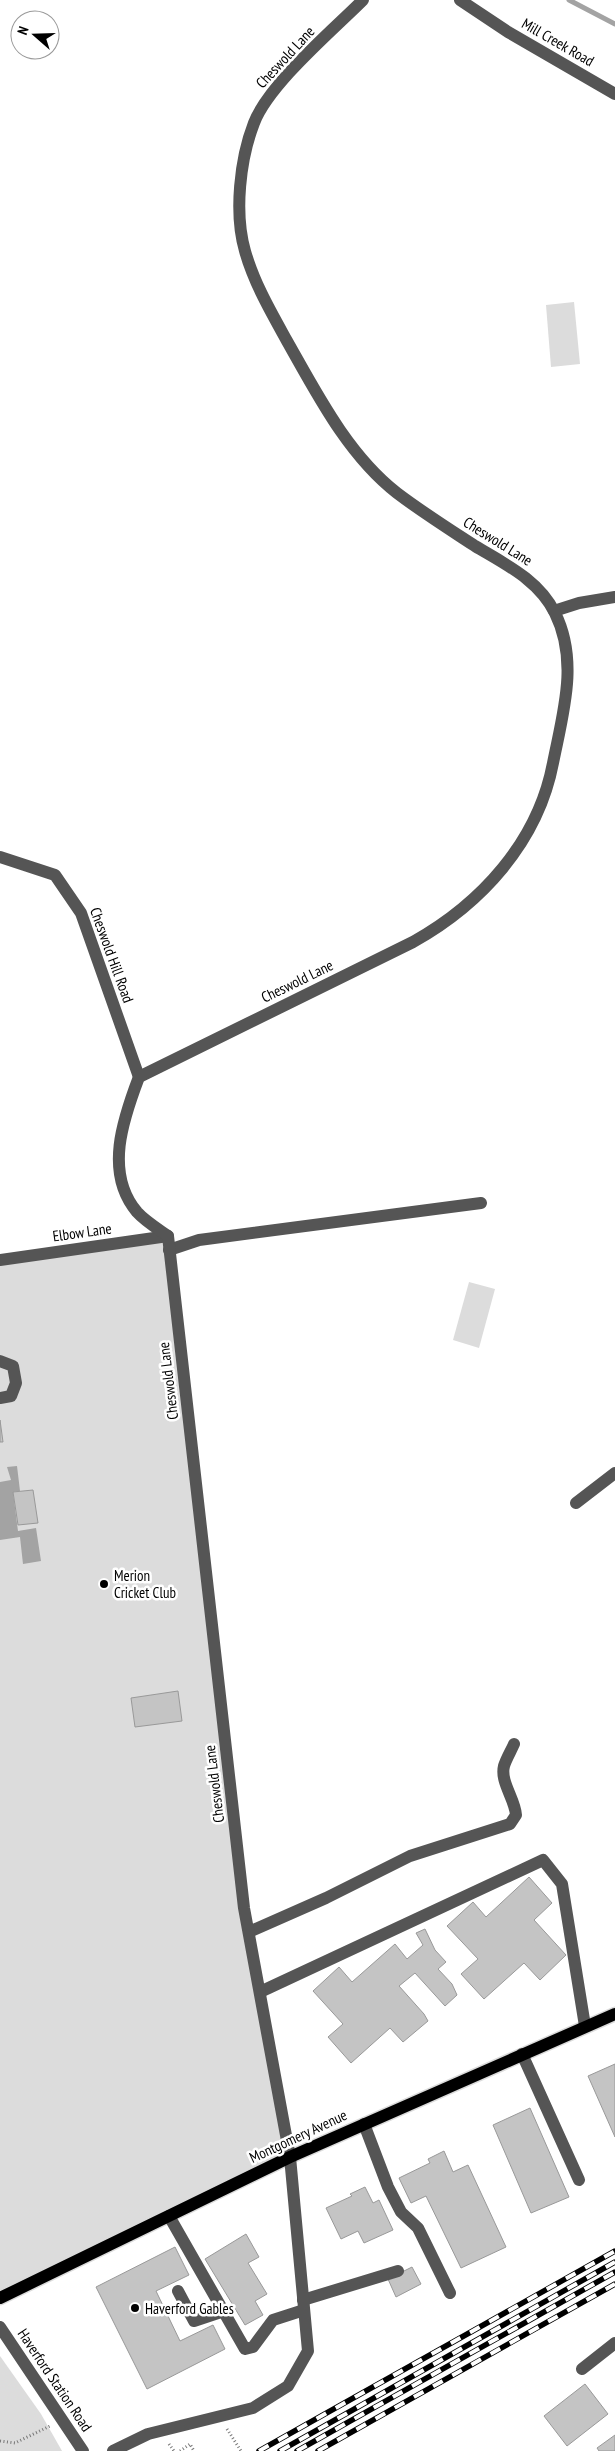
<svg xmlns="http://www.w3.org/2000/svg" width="615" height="2451" font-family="'PT Sans Narrow',sans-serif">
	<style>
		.green { fill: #dcdcdc }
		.water { fill: #a3a3a3 }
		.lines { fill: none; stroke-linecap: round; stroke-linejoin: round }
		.stream { stroke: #a3a3a3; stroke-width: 5 }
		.building { fill: #c4c4c4; stroke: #999 }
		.major-casing { stroke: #dbdbdb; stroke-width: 15 }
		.path { stroke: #777; stroke-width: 3; stroke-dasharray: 1 2.5; stroke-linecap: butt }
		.minor { stroke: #555; stroke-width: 12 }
		.major { stroke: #000; stroke-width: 12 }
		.rail-casing { stroke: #000; stroke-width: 5.5 }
		.rail { stroke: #fff; stroke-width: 4; stroke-dasharray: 11; stroke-linecap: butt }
		.poi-dot { fill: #000; stroke: #fff; stroke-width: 2 }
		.labels { text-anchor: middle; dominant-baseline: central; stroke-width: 5; stroke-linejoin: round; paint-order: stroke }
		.street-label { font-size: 15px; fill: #000; stroke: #fff }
		.poi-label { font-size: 15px; fill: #000; stroke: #fff; text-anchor: start }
	</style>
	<rect width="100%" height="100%" fill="#fff"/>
	<!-- green -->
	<g class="green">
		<path d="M574,302L580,364L551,367L546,305Z"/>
		<path d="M168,1236L244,1908L290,2157L0,2293V1260Z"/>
		<path d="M469,1282L495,1289L479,1348L453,1340Z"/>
		<path d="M0,2356L41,2414L62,2451H0Z"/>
	</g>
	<!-- water -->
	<path class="water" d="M17,1466L20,1491L13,1492L18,1531L36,1528L41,1561L23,1564L20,1537L0,1540V1482L11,1480L7,1467Z"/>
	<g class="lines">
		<!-- stream -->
		<path class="stream" d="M569,0L615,24"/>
	</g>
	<!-- building -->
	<g class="building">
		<path d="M0,1420L3,1442H0Z"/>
		<path d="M33,1490L38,1523L18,1525L13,1492Z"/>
		<path d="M178,1691L182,1721L135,1727L131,1698Z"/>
		<path d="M529,1877L552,1903L534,1920L566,1955L540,1980L524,1963L484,1999L461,1974L478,1959L447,1926L473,1902L486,1917Z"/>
		<path d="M425,1929L435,1950L446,1962L438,1969L452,1984L457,1995L445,2006L415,1973L399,1986L424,2014L428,2021L403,2042L390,2028L351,2063L328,2037L343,2024L313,1991L339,1967L352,1982L395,1944L407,1959L423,1945L416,1933Z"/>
		<path d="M615,2064V2137L588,2076Z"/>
		<path d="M530,2108L569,2197L531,2213L493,2125Z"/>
		<path d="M444,2151L453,2172L468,2165L506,2247L461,2268L426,2196L411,2203L399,2178L430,2163L428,2159Z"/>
		<path d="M365,2187L373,2203L379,2200L393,2230L364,2243L358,2231L341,2239L326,2208L352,2196L350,2194Z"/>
		<path d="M246,2234L259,2257L248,2263L267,2294L255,2301L263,2315L245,2325L205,2259Z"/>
		<path d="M175,2247L189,2275L156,2291L180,2341L213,2325L225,2349L147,2389L96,2287Z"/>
		<path d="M412,2267L421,2284L396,2297L388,2279Z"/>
		<path d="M585,2384L608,2414L567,2446L544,2416Z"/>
		<path d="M615,2435V2451H599L597,2448Z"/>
	</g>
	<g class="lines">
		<defs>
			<path id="major" d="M0,2298L290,2157L615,2014"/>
		</defs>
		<!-- major casing -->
		<use href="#major" class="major-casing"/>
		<!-- path -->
		<g class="path">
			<path d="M227,2429L241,2451"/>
			<path d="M0,2441L15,2443L50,2426"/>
			<path d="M169,2444L174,2451"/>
			<path d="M180,2451L190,2444L194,2451"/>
		</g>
		<!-- minor -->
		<g class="minor">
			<path d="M460,0L508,32L615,94"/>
			<path d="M554,611L579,603L615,597"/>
			<path d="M0,857L55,875L81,913L139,1077"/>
			<path d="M169,1250L199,1240L481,1203"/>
			<path d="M0,1260L168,1236"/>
			<path d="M0,1361L13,1366L16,1383L11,1396L0,1398"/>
			<path d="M576,1503L615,1473"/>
			<path d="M249,1932L326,1898L410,1856L510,1824L516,1815C515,1799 500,1782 504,1766C506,1759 511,1751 514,1744"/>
			<path d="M260,1992L543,1860L562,1884L585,2026"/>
			<path d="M522,2054L579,2180"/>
			<path d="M364,2124L388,2187L401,2212L418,2228L450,2293"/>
			<path d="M169,2216L245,2349L253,2347L273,2320L304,2310"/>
			<path d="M178,2291L194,2321L224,2311"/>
			<path d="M303,2300L398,2271"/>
			<path d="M0,2327L83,2451"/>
			<path d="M582,2369L615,2343"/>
			<path d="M113,2451L148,2434L253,2408L288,2386L308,2351L290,2157L244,1908L168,1236C158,1229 145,1221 137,1212C104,1173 123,1119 139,1077L413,942C481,904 538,842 553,763C563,713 579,661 555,613C539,580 505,564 475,546C449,529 422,512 397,493C348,455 317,394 287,341C271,312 254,283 245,251C234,213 240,159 254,123C269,84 332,31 363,0"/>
		</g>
		<!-- major -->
		<use href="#major" class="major"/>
		<defs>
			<g id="rail">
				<path d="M259,2451L615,2251"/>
				<path d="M280,2451L615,2262"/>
				<path d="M297,2451L615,2272"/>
				<path d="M318,2451L615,2284"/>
			</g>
		</defs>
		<!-- rail casing -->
		<use href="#rail" class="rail-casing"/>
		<!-- rail -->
		<use href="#rail" class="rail"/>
	</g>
	<!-- markers -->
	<g class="poi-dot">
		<circle cx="104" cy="1584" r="5"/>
		<circle cx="135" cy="2308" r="5"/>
	</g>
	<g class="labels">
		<!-- street labels -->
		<g class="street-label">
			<text transform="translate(558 42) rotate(30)">Mill Creek Road</text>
			<text transform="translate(285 57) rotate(-47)">Cheswold Lane</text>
			<text transform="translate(498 541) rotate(32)">Cheswold Lane</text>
			<text transform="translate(112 955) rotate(70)">Cheswold Hill Road</text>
			<text transform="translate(297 981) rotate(-26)">Cheswold Lane</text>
			<text transform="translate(82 1232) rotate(-8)">Elbow Lane</text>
			<text transform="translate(168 1381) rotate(-97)">Cheswold Lane</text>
			<text transform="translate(214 1784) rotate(-97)">Cheswold Lane</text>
			<text transform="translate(298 2136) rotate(-25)">Montgomery Avenue</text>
			<text transform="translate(55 2380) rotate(56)">Haverford Station Road</text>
		</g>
		<!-- poi labels -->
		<g class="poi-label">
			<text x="114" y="1575">Merion<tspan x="114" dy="17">Cricket Club</tspan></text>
			<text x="145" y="2308">Haverford Gables</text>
		</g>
	</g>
	<!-- north arrow -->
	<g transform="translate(35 35) rotate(290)"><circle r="24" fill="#ffffff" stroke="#999999"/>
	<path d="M0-4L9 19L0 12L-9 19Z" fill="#000000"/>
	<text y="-8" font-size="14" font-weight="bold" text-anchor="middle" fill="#000000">N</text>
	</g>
</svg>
